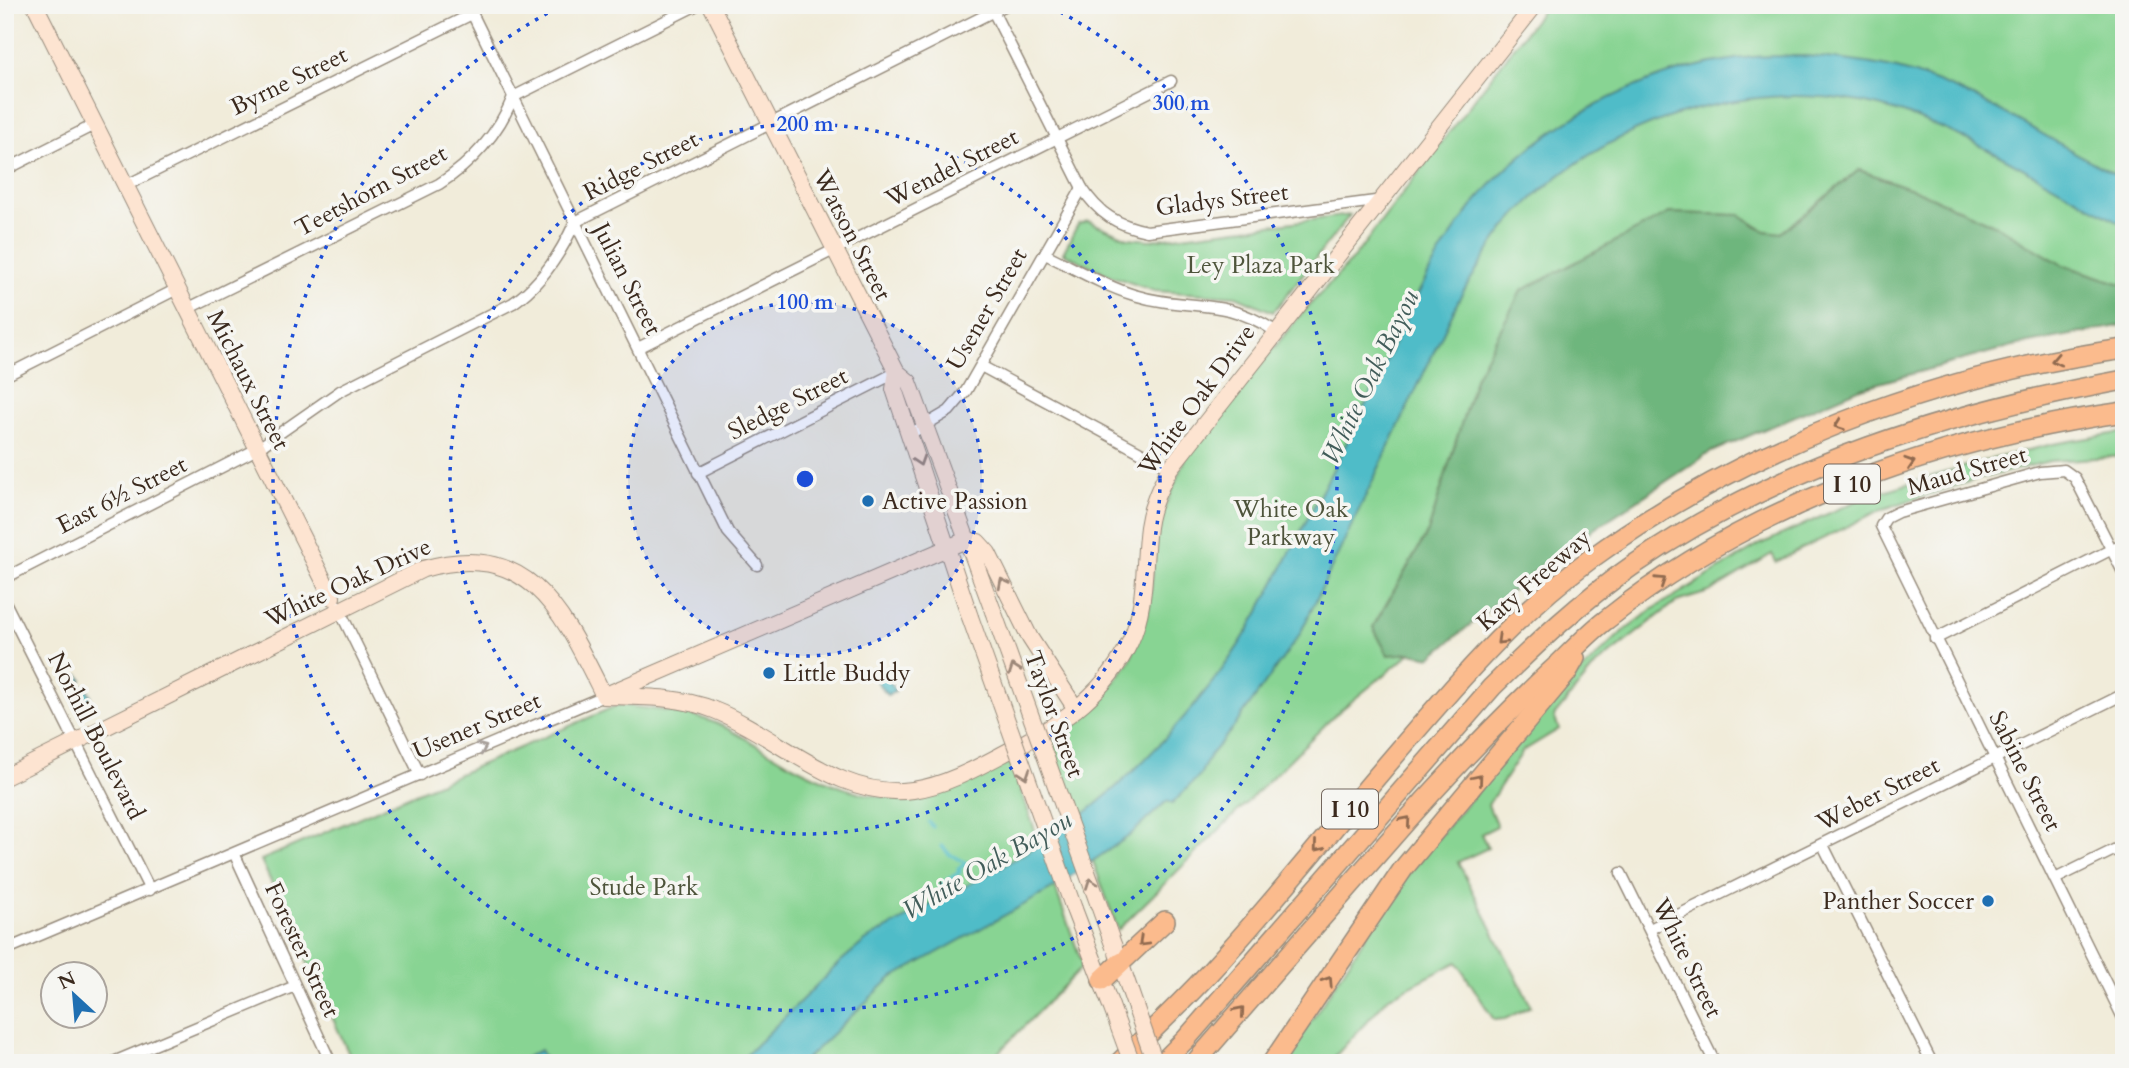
<svg xmlns="http://www.w3.org/2000/svg" width="2129" height="1068" font-family="Cardo,serif">
	<style>
		.green { fill: #88d493; stroke: #627f58; stroke-width: 2 }
		.forest { fill: #6eb67d; stroke: #54704e; stroke-width: 2 }
		.water { fill: #4fbcc8; stroke: #457373; stroke-width: 2 }
		.lines { fill: none; stroke-linecap: round; stroke-linejoin: round }
		.stream { stroke: #4fbcc8; stroke-width: 3.5 }
		.street-casing { stroke: #968b7c; stroke-width: 13 }
		.secondary-casing { stroke: #968b7c; stroke-width: 18 }
		.highway-casing { stroke: #968b7c; stroke-width: 22 }
		.street { stroke: #fff; stroke-width: 10 }
		.secondary { stroke: #fde4d1; stroke-width: 16 }
		.highway { stroke: #fbbb8d; stroke-width: 19 }
		.secondary-bridge-casing { stroke: #968b7c; stroke-width: 18; stroke-linecap: butt }
		.secondary-bridge { stroke: #fde4d1; stroke-width: 16 }
		.oneway { stroke: #916b50 }
		.oneway2 { stroke: #9c8778 }
		.oneway3 { stroke: #a79f9a }
		.ring { fill: none; stroke: #1d4ed8; stroke-width: 3.5; stroke-dasharray: 3.5 7 }
		.poi-dot { fill: #1f6fb2; stroke: #f6f6f2; stroke-width: 2.5 }
		.labels { text-anchor: middle; dominant-baseline: central; stroke-width: 7; stroke-linejoin: round; paint-order: stroke }
		.shield { fill: #f6f6f2; stroke: #73675e; stroke-width: 2 }
		.shield-label { font-size: 23px; font-weight: bold; fill: #3b2a1e }
		.street-label { font-size: 24px; fill: #3b2a1e; stroke: #f6f6f2 }
		.park-label { font-size: 24px; fill: #4e543b; stroke: #f6f6f2 }
		.poi-label { font-size: 24px; fill: #3b2a1e; stroke: #f6f6f2; text-anchor: start }
		.water-label { font-size: 26px; font-style: italic; fill: #425d5a; stroke: #f6f6f2 }
		.centre { fill: #1d4ed8; stroke: #f6f6f2; stroke-width: 3.5 }
		.ring-label { font-size: 21px; text-anchor: middle; font-weight: bold; fill: #1d4ed8; stroke: #f6f6f2; stroke-width: 7; stroke-linejoin: round; paint-order: stroke }
	</style>
	<rect width="100%" height="100%" fill="#f6f6f2"/>
	<filter id="ink" filterUnits="userSpaceOnUse"><feTurbulence type="fractalNoise" baseFrequency=".0143" numOctaves="2"/><feDisplacementMap in="SourceGraphic" scale="14" xChannelSelector="R" yChannelSelector="G"/><feConvolveMatrix kernelMatrix="1 2 1 2 8 2 1 2 1" color-interpolation-filters="sRGB"/></filter>
	<filter id="wash" filterUnits="userSpaceOnUse"><feTurbulence type="fractalNoise" baseFrequency=".00686" numOctaves="4" result="noise"/><feDisplacementMap in="SourceGraphic" scale="28" xChannelSelector="R" yChannelSelector="G"/><feGaussianBlur stdDeviation="1.57" result="paint"/><feColorMatrix in="noise" values="0 0 0 0 0 0 0 0 0 0 0 0 0 0 0 0 0 1.4 0 .05"/><feComposite in="paint" operator="in"/></filter>
	<g filter="url(#wash)">
		<rect width="100%" height="100%" fill="#f1ecda"/>
		<!-- green -->
		<g class="green">
			<path d="M1546,5H2124V285L2063,265L1993,224L1915,190L1859,170L1781,233L1765,231L1740,215L1669,213L1476,376L1428,532L1373,627L1388,655L1411,653L1336,714L1118,930L1048,738L1103,696L1130,661L1149,607L1158,523L1186,458L1302,313L1351,261Z"/>
			<path d="M1350,215L1273,312L1236,296L1154,291L1109,275L1063,253L1078,224L1088,221L1128,238L1150,240Z"/>
			<path d="M2124,432V456L2050,461L1974,480L1880,510L1776,562L1772,554L1709,592L1676,602L1596,665L1554,716L1559,729L1523,751L1488,805L1497,826L1481,834L1488,848L1458,862L1531,1006L1505,1019L1494,1020L1457,962L1389,997L1329,1063H1284L1400,883L1562,690L1619,635L1653,609L1761,544L1865,497L1976,463L2053,444Z"/>
			<path d="M618,705C651,709 687,711 718,724C740,734 762,749 783,760C878,811 915,809 1010,760L1083,966L988,1063H353L261,860Z"/>
		</g>
		<!-- forest -->
		<path class="forest" d="M1859,170L1915,190L1993,224L2063,265L2124,285V325L2013,346L1861,388L1711,452L1556,554L1431,657L1411,653L1388,655L1373,627L1428,532L1476,376L1521,291L1669,213L1740,215L1765,231L1781,233Z"/>
		<!-- water -->
		<g class="water">
			<path d="M1807,56C1838,59 1868,62 1897,69C1978,89 2050,142 2124,179V225C2056,188 1989,145 1917,118C1783,66 1614,110 1517,214C1494,239 1478,268 1460,297L1300,634L1234,727L1210,755L1200,775L1172,804L1167,801L1129,836L1052,889L890,979L802,1063H738L841,961L865,941C928,904 995,874 1056,834C1120,791 1174,733 1221,671C1252,629 1275,582 1299,535C1323,488 1348,442 1370,395C1399,335 1423,274 1462,220C1526,129 1643,67 1753,57C1771,56 1789,56 1807,56Z"/>
			<path d="M884,668L895,691L887,695L871,674Z"/>
			<path d="M79,675L82,680L77,683L80,688L85,685L91,696L86,699L92,709L83,714L67,682Z"/>
			<path d="M540,1050L547,1063H516Z"/>
		</g>
		<g class="lines">
			<!-- stream -->
			<g class="stream">
				<path d="M929,822L933,827"/>
				<path d="M942,846L949,854L967,863L958,869L960,872L943,883L939,891L943,901"/>
			</g>
		</g>
	</g>
	<g filter="url(#ink)">
		<g class="lines">
			<defs>
				<g id="street">
					<path d="M468,5L728,532L757,565"/>
					<path d="M991,7L1082,188C1099,214 1117,225 1147,231L1383,200"/>
					<path d="M5,170L94,125"/>
					<path d="M125,186L472,14"/>
					<path d="M1045,254C1074,268 1104,286 1134,295C1190,312 1220,295 1275,331"/>
					<path d="M187,309L439,184C471,164 499,133 513,97L697,5"/>
					<path d="M638,348L1171,81"/>
					<path d="M981,366L1170,468"/>
					<path d="M5,376L177,289"/>
					<path d="M910,434L949,411L966,391L1082,188"/>
					<path d="M698,473L897,372"/>
					<path d="M2124,574L2075,478L2064,470L2040,472L1898,512L1886,518L1881,526L2124,1020"/>
					<path d="M5,578L257,449L340,391L513,303C541,284 561,253 575,222L1006,5"/>
					<path d="M5,602L150,890"/>
					<path d="M337,605L420,775"/>
					<path d="M1935,639L2124,543"/>
					<path d="M1823,845L1932,1063"/>
					<path d="M235,855L331,1063"/>
					<path d="M1621,873L1715,1063"/>
					<path d="M2055,879L2124,845"/>
					<path d="M1650,929L2124,694"/>
					<path d="M5,950L604,696"/>
					<path d="M111,1063L295,986"/>
				</g>
				<g id="secondary">
					<path d="M35,5L332,597"/>
					<path d="M711,5L897,372L909,382L993,611"/>
					<path d="M897,372L894,389L970,617"/>
					<path d="M966,540L978,542L988,553L1030,638L1076,709"/>
					<path d="M608,694L966,540"/>
					<path d="M604,696C641,697 679,696 714,710C778,735 839,801 913,790C950,785 987,762 1020,745C1066,721 1107,690 1130,642C1147,605 1143,566 1148,527C1151,505 1160,487 1170,468L1535,5"/>
					<path d="M5,777L423,569C531,538 563,614 604,696"/>
					<path d="M1074,909L1111,1006"/>
					<path d="M1117,953L1130,991"/>
				</g>
				<g id="highway">
					<path d="M1102,980L1165,921"/>
					<path d="M1119,1063C1152,1030 1187,998 1218,963C1268,908 1315,850 1363,793C1432,712 1502,624 1589,560C1744,447 1934,375 2124,349"/>
					<path d="M1162,1063L1186,1039L1492,687C1536,644 1581,601 1632,566C1778,465 1951,412 2124,380"/>
					<path d="M1195,1063C1259,989 1324,915 1388,842C1440,782 1493,726 1550,672C1569,655 1586,635 1606,620C1751,504 1942,438 2124,412"/>
					<path d="M1272,1063L1403,869L1566,674L1575,658"/>
				</g>
			</defs>
			<!-- street casing -->
			<use href="#street" class="street-casing"/>
			<!-- secondary casing -->
			<use href="#secondary" class="secondary-casing"/>
			<!-- highway casing -->
			<use href="#highway" class="highway-casing"/>
			<!-- street -->
			<use href="#street" class="street"/>
			<!-- secondary -->
			<use href="#secondary" class="secondary"/>
			<!-- highway -->
			<use href="#highway" class="highway"/>
			<defs>
				<g id="secondary-bridge">
					<path d="M993,611L1114,947"/>
					<path d="M970,617L1074,909"/>
					<path d="M1130,991L1155,1063"/>
					<path d="M1111,1006L1132,1063"/>
				</g>
			</defs>
			<!-- secondary-bridge casing -->
			<use href="#secondary-bridge" class="secondary-bridge-casing"/>
			<!-- secondary-bridge -->
			<use href="#secondary-bridge" class="secondary-bridge"/>
		</g>
		<!-- one-way arrows -->
		<defs><path id="oneway-chevron" d="M-2-3.5L2.5 0L-2 3.5" fill="none" stroke-width="1.6" stroke-linecap="round" stroke-linejoin="round" transform="scale(1.75)"/></defs>
		<g class="oneway">
			<use href="#oneway-chevron" transform="translate(2056 360) rotate(168)"/>
			<use href="#oneway-chevron" transform="translate(1839 425) rotate(160)"/>
			<use href="#oneway-chevron" transform="translate(1910 463) rotate(-18)"/>
			<use href="#oneway-chevron" transform="translate(1661 581) rotate(-33)"/>
			<use href="#oneway-chevron" transform="translate(1501 640) rotate(136)"/>
			<use href="#oneway-chevron" transform="translate(1478 779) rotate(-50)"/>
			<use href="#oneway-chevron" transform="translate(1406 821) rotate(-49)"/>
			<use href="#oneway-chevron" transform="translate(1318 847) rotate(130)"/>
			<use href="#oneway-chevron" transform="translate(1143 942) rotate(136)"/>
			<use href="#oneway-chevron" transform="translate(1328 981) rotate(-57)"/>
			<use href="#oneway-chevron" transform="translate(1240 1011) rotate(-49)"/>
		</g>
		<g class="oneway2">
			<use href="#oneway-chevron" transform="translate(919 461) rotate(72)"/>
			<use href="#oneway-chevron" transform="translate(1003 583) rotate(-117)"/>
			<use href="#oneway-chevron" transform="translate(1014 669) rotate(-110)"/>
			<use href="#oneway-chevron" transform="translate(1025 774) rotate(71)"/>
			<use href="#oneway-chevron" transform="translate(1091 883) rotate(-110)"/>
		</g>
		<use class="oneway3" href="#oneway-chevron" transform="translate(482 748) rotate(-23)"/>
	</g>
	<!-- distance rings -->
	<circle cx="805" cy="479" r="177" fill="#1d4ed8" fill-opacity=".12"/>
	<g class="ring">
		<circle cx="805" cy="479" r="177"/>
		<circle cx="805" cy="479" r="355"/>
		<path d="M1051 7A532 532 0 1 1 559 7"/>
	</g>
	<!-- markers -->
	<g class="poi-dot">
		<circle cx="868" cy="501" r="7"/>
		<circle cx="769" cy="673" r="7"/>
		<circle cx="1988" cy="901" r="7"/>
	</g>
	<g class="labels">
		<!-- shield labels -->
		<g class="shield">
			<rect x="1824" y="464.5" width="56" height="39" rx="5"/>
			<rect x="1322" y="789.5" width="56" height="39" rx="5"/>
		</g>
		<g class="shield-label">
			<text x="1852" y="484">I 10</text>
			<text x="1350" y="809">I 10</text>
		</g>
		<!-- street labels -->
		<g class="street-label">
			<text transform="translate(289 81) rotate(-26)">Byrne Street</text>
			<text transform="translate(641 166) rotate(-27)">Ridge Street</text>
			<text transform="translate(952 168) rotate(-27)">Wendel Street</text>
			<text transform="translate(371 191) rotate(-28)">Teetshorn Street</text>
			<text transform="translate(1222 200) rotate(-7)">Gladys Street</text>
			<text transform="translate(852 235) rotate(63)">Watson Street</text>
			<text transform="translate(627 279) rotate(63)">Julian Street</text>
			<text transform="translate(987 309) rotate(-60)">Usener Street</text>
			<text transform="translate(248 380) rotate(63)">Michaux Street</text>
			<text transform="translate(1197 400) rotate(-54)">White Oak Drive</text>
			<text transform="translate(788 404) rotate(-27)">Sledge Street</text>
			<text transform="translate(1967 471) rotate(-16)">Maud Street</text>
			<text transform="translate(122 495) rotate(-27)">East 6½ Street</text>
			<text transform="translate(1534 580) rotate(-41)">Katy Freeway</text>
			<text transform="translate(348 583) rotate(-25)">White Oak Drive</text>
			<text transform="translate(1054 714) rotate(70)">Taylor Street</text>
			<text transform="translate(477 726) rotate(-23)">Usener Street</text>
			<text transform="translate(96 736) rotate(63)">Norhill Boulevard</text>
			<text transform="translate(2025 771) rotate(63)">Sabine Street</text>
			<text transform="translate(1878 794) rotate(-27)">Weber Street</text>
			<text transform="translate(302 950) rotate(65)">Forester Street</text>
			<text transform="translate(1687 958) rotate(64)">White Street</text>
		</g>
		<!-- park labels -->
		<g class="park-label">
			<text x="1261" y="265">Ley Plaza Park</text>
			<text x="1291" y="509">White Oak<tspan x="1291" dy="28">Parkway</tspan></text>
			<text x="644" y="887">Stude Park</text>
		</g>
		<!-- poi labels -->
		<g class="poi-label">
			<text x="882" y="501">Active Passion</text>
			<text x="783" y="673">Little Buddy</text>
			<text x="1974" y="901" text-anchor="end">Panther Soccer</text>
		</g>
		<!-- water labels -->
		<g class="water-label">
			<text transform="translate(1370 377) rotate(-64)">White Oak Bayou</text>
			<text transform="translate(987 865) rotate(-30)">White Oak Bayou</text>
		</g>
	</g>
	<circle cx="805" cy="479" r="10" class="centre"/>
	<g class="ring-label">
		<text x="1181" y="110">300 m</text>
		<text x="805" y="131">200 m</text>
		<text x="805" y="309">100 m</text>
	</g>
	<!-- margin -->
	<rect width="2129" height="1068" fill="none" stroke="#f6f6f2" stroke-width="28"/>
	<!-- north arrow -->
	<g transform="translate(74 995) rotate(334)"><circle r="33" fill="#f6f6f2" stroke="#aba49d" stroke-width="2"/>
	<path d="M0-5L12 26L0 18L-12 26Z" fill="#1f6fb2"/>
	<text y="-10" font-size="19" font-weight="bold" text-anchor="middle" fill="#3b2a1e">N</text>
	</g>
</svg>
